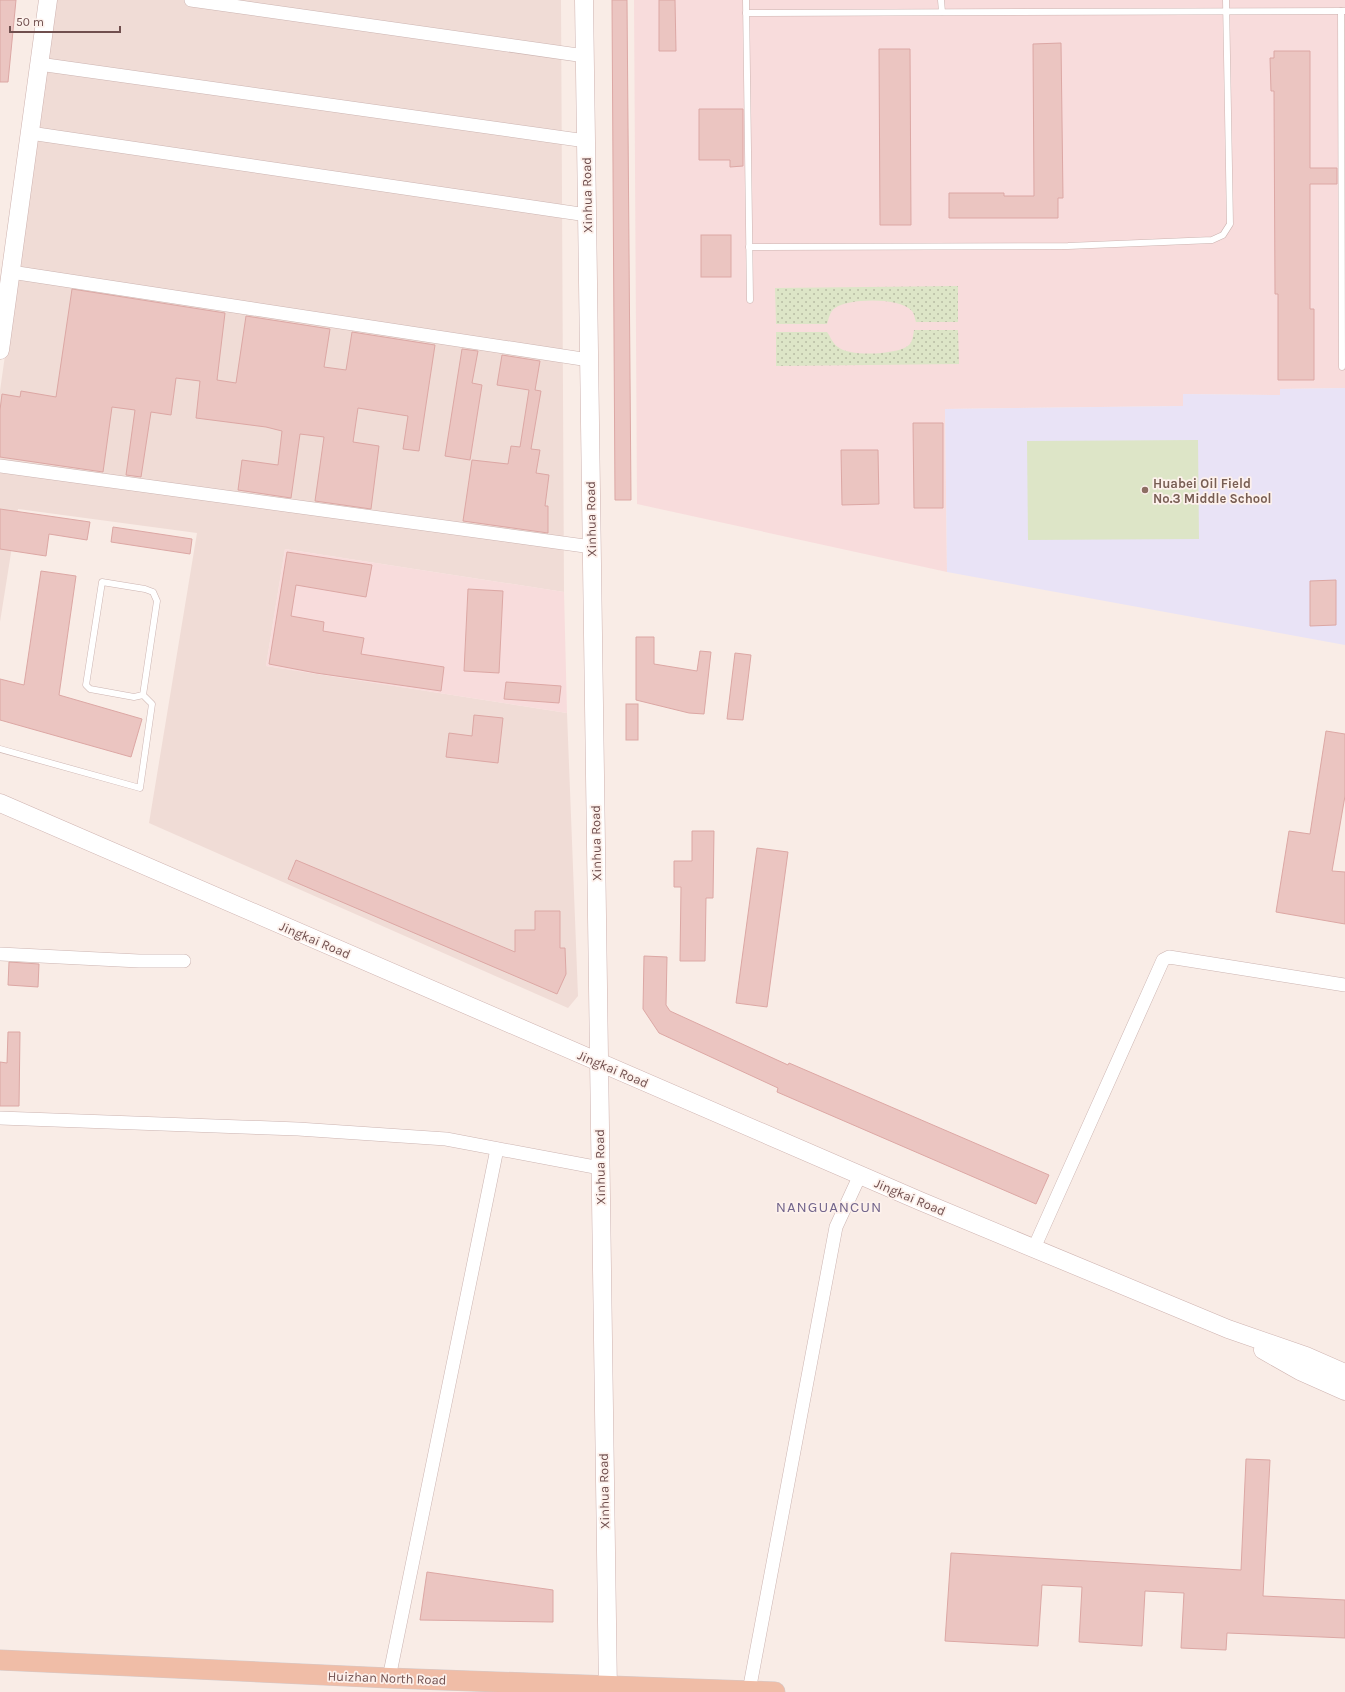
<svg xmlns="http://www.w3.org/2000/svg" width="1345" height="1692" font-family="Karla,sans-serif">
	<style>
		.residential { fill: #f0dcd6 }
		.commercial { fill: #f8dcdc }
		.education { fill: #e9e3f6 }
		.green { fill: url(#green-dots) }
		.pitch { fill: #dde5c7 }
		.building { fill: #ebc5c1; stroke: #dca7a4 }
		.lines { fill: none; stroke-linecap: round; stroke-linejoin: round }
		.lane-casing { stroke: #ccb4b1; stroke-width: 7 }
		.street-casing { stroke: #ccb4b1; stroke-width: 14 }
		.secondary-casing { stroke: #ceb2af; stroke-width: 19 }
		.primary-casing { stroke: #d4caca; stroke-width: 21 }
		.lane { stroke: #fff; stroke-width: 6 }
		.street { stroke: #fff; stroke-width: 13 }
		.secondary { stroke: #fff; stroke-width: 18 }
		.primary { stroke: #f0bda7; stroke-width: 20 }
		.education-dot { fill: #8d6e63; stroke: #fdf1ec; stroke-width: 1.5 }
		.labels { text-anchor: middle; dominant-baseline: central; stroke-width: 3.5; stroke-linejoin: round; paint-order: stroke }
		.street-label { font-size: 13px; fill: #704f4e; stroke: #fdf1ec }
		.education-label { font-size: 13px; font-weight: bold; fill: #785e54; stroke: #fdf1ec; text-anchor: start }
		.quarter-label { font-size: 15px; letter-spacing: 1px; fill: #73668c; stroke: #fdf1ec }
	</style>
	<defs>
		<pattern id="green-dots" width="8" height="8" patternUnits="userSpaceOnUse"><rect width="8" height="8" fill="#dde5c7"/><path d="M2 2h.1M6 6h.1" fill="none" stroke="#b8bca4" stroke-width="1.8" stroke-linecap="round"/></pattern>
	</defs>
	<rect width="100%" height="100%" fill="#f9ece6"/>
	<!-- residential -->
	<path class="residential" d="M55,0H561L564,592L285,549L266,666L567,713L578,996L568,1008L149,823L197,533L18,509L0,622V391Z"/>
	<!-- commercial -->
	<g class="commercial">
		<path d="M634,0H1345V388L1281,389L1280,395L1183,394V406L945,409L947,572L637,504Z"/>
		<path d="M285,549L564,592L567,713L266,666Z"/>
	</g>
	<!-- education -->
	<path class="education" d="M1345,388V645L947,572L945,409L1183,406V394L1280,395V389Z"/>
	<!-- green -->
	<g class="green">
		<path d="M958,286V322H916C915,319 914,313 912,311C900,297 849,298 835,308C830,311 829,318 827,324H776L775,288Z"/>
		<path d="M914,330H958L959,364L776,366V332H827C830,336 833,344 838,347C849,357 898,355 909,345C913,341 913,335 914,330Z"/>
	</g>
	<!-- pitch -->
	<path class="pitch" d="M1198,440L1199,539L1028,540L1027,441Z"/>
	<!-- building -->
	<g class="building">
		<path d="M0,0H16L8,82H0Z"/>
		<path d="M612,0H627L631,500H615Z"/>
		<path d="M659,0H675L676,51H659Z"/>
		<path d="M1061,43L1063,198H1058V218H949V193H1004V196H1034L1033,44Z"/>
		<path d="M879,49H910L911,225H880Z"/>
		<path d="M1274,51H1310V168H1337V184H1310V309H1314V380H1278V294H1275L1274,91H1271L1270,58H1274Z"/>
		<path d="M699,109H743V166L730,167V160H699Z"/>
		<rect x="701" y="235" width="30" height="42"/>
		<path d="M72,289L225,313L217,380L236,383L246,316L330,329L324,367L346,370L352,332L435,345L419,451L403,449L408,416L358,408L353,442L379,446L371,509L315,501L324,437L300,434L291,498L238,490L242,460L278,465L282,431L266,427L196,418L200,381L176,378L171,415L151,412L141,477L126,475L135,410L112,407L103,472L0,457V410L2,394L20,397L21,391L56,397Z"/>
		<path d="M462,349L478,351L472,383L482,385L470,460L445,456Z"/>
		<path d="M502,355L540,361L535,390L541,391L531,449L540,450L536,473L549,475L545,506H548V533L463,521L472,460L508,464L511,446L520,447L529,390L497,385Z"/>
		<path d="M913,423H943V508H914Z"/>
		<path d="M841,450H878L879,504L842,505Z"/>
		<path d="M0,509L90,522L87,540L49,534L46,556L0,549Z"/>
		<path d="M113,527L192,539L190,554L111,542Z"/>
		<path d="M287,552L372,565L366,597L296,585L291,616L324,622L323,631L364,638L361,654L444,667L441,691L316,673L269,664Z"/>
		<path d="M41,571L76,576L59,695L142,719L131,757L0,720V679L24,685Z"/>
		<path d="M1336,580V625L1310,626V581Z"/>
		<path d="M468,589L503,591L499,673L464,671Z"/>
		<path d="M636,637H654V664L697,671L700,651L711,652L704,714L689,713L636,700Z"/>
		<path d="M735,653L751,655L743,720L727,719Z"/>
		<path d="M506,682L561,686L559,703L504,699Z"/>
		<rect x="626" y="704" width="12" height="36"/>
		<path d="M474,715L503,718L498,763L446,757L449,733L472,736Z"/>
		<path d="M1326,731L1345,734V796L1332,871L1345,872V924L1276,912L1289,831L1310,834Z"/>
		<path d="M692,831H714L713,898H706L705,961H680L681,887H674V861H692Z"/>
		<path d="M757,848L788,852L767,1007L736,1003Z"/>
		<path d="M296,860L515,952V930H535V911H560V948H565L566,974L557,994L288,879Z"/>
		<path d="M644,956L667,957L666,1005L670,1011L788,1065L789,1063L1049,1175L1036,1204L777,1092L778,1088L659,1033L643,1009Z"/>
		<path d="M9,962L39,964L38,987L8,985Z"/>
		<path d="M8,1032H20L19,1106H0V1062L7,1063Z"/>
		<path d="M1246,1459L1270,1460L1263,1596L1345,1600V1638L1227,1633L1226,1650L1181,1648L1184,1593L1145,1591L1142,1646L1079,1642L1082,1587L1042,1585L1038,1646L945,1641L951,1553L1241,1570Z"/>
		<path d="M427,1572L553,1590V1622L420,1620Z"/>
	</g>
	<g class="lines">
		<defs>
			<g id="lane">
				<path d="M746,0L750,300"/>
				<path d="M941,0L942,12"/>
				<path d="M1341,11L1342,367"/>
				<path d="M746,13L1345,11"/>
				<path d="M749,247L1068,246L1212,240L1223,235L1230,224L1226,0"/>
				<path d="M0,749L140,788L152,704L143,695L157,601L153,592L145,589L102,582L86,685L90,689L134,697L143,695"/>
			</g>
			<g id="street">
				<path d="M191,0L585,56"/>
				<path d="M39,64L586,141"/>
				<path d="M30,133L587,215"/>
				<path d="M11,272L589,360"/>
				<path d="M0,466L592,547"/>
				<path d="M0,954L139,961H184"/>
				<path d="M0,1118L298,1129L446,1139L600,1168"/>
				<path d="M1034,1248L1163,960L1169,957L1345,985"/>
				<path d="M389,1678L497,1149"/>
				<path d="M749,1691L836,1227L860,1175"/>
			</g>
			<g id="secondary">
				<path d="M584,0L608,1692"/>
				<path d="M0,350L48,0"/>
				<path d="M0,803L920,1201L1228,1329L1306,1356L1345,1373"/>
				<path d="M1263,1350L1300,1371L1345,1391"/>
			</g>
			<path id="primary" d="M0,1660L389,1678L775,1692"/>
		</defs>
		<!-- lane casing -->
		<use href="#lane" class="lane-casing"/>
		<!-- street casing -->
		<use href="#street" class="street-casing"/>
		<!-- secondary casing -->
		<use href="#secondary" class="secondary-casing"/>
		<!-- primary casing -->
		<use href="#primary" class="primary-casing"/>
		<!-- lane -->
		<use href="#lane" class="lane"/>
		<!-- street -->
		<use href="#street" class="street"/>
		<!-- secondary -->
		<use href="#secondary" class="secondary"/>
		<!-- primary -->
		<use href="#primary" class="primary"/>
	</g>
	<!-- markers -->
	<circle class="education-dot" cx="1145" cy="490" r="4"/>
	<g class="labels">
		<!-- street labels -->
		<g class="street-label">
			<text transform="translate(587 195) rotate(-91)">Xinhua Road</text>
			<text transform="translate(591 519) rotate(-91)">Xinhua Road</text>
			<text transform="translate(596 843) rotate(-91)">Xinhua Road</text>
			<text transform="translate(315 940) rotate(23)">Jingkai Road</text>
			<text transform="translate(613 1069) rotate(23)">Jingkai Road</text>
			<text transform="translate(600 1167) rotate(-91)">Xinhua Road</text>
			<text transform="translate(910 1197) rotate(23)">Jingkai Road</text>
			<text transform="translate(604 1491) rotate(-91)">Xinhua Road</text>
			<text transform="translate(387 1678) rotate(2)">Huizhan North Road</text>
		</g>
		<!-- education labels -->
		<g class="education-label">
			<text x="1153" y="483">Huabei Oil Field<tspan x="1153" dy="15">No.3 Middle School</tspan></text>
		</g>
		<!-- quarter labels -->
		<g class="quarter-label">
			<text x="829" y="1207">NANGUANCUN</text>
		</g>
	</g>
	<!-- scale -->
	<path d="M10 26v6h110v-6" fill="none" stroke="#704f4e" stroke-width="2"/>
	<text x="16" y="26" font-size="12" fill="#704f4e" stroke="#fdf1ec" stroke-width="3" paint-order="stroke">50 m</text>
</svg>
